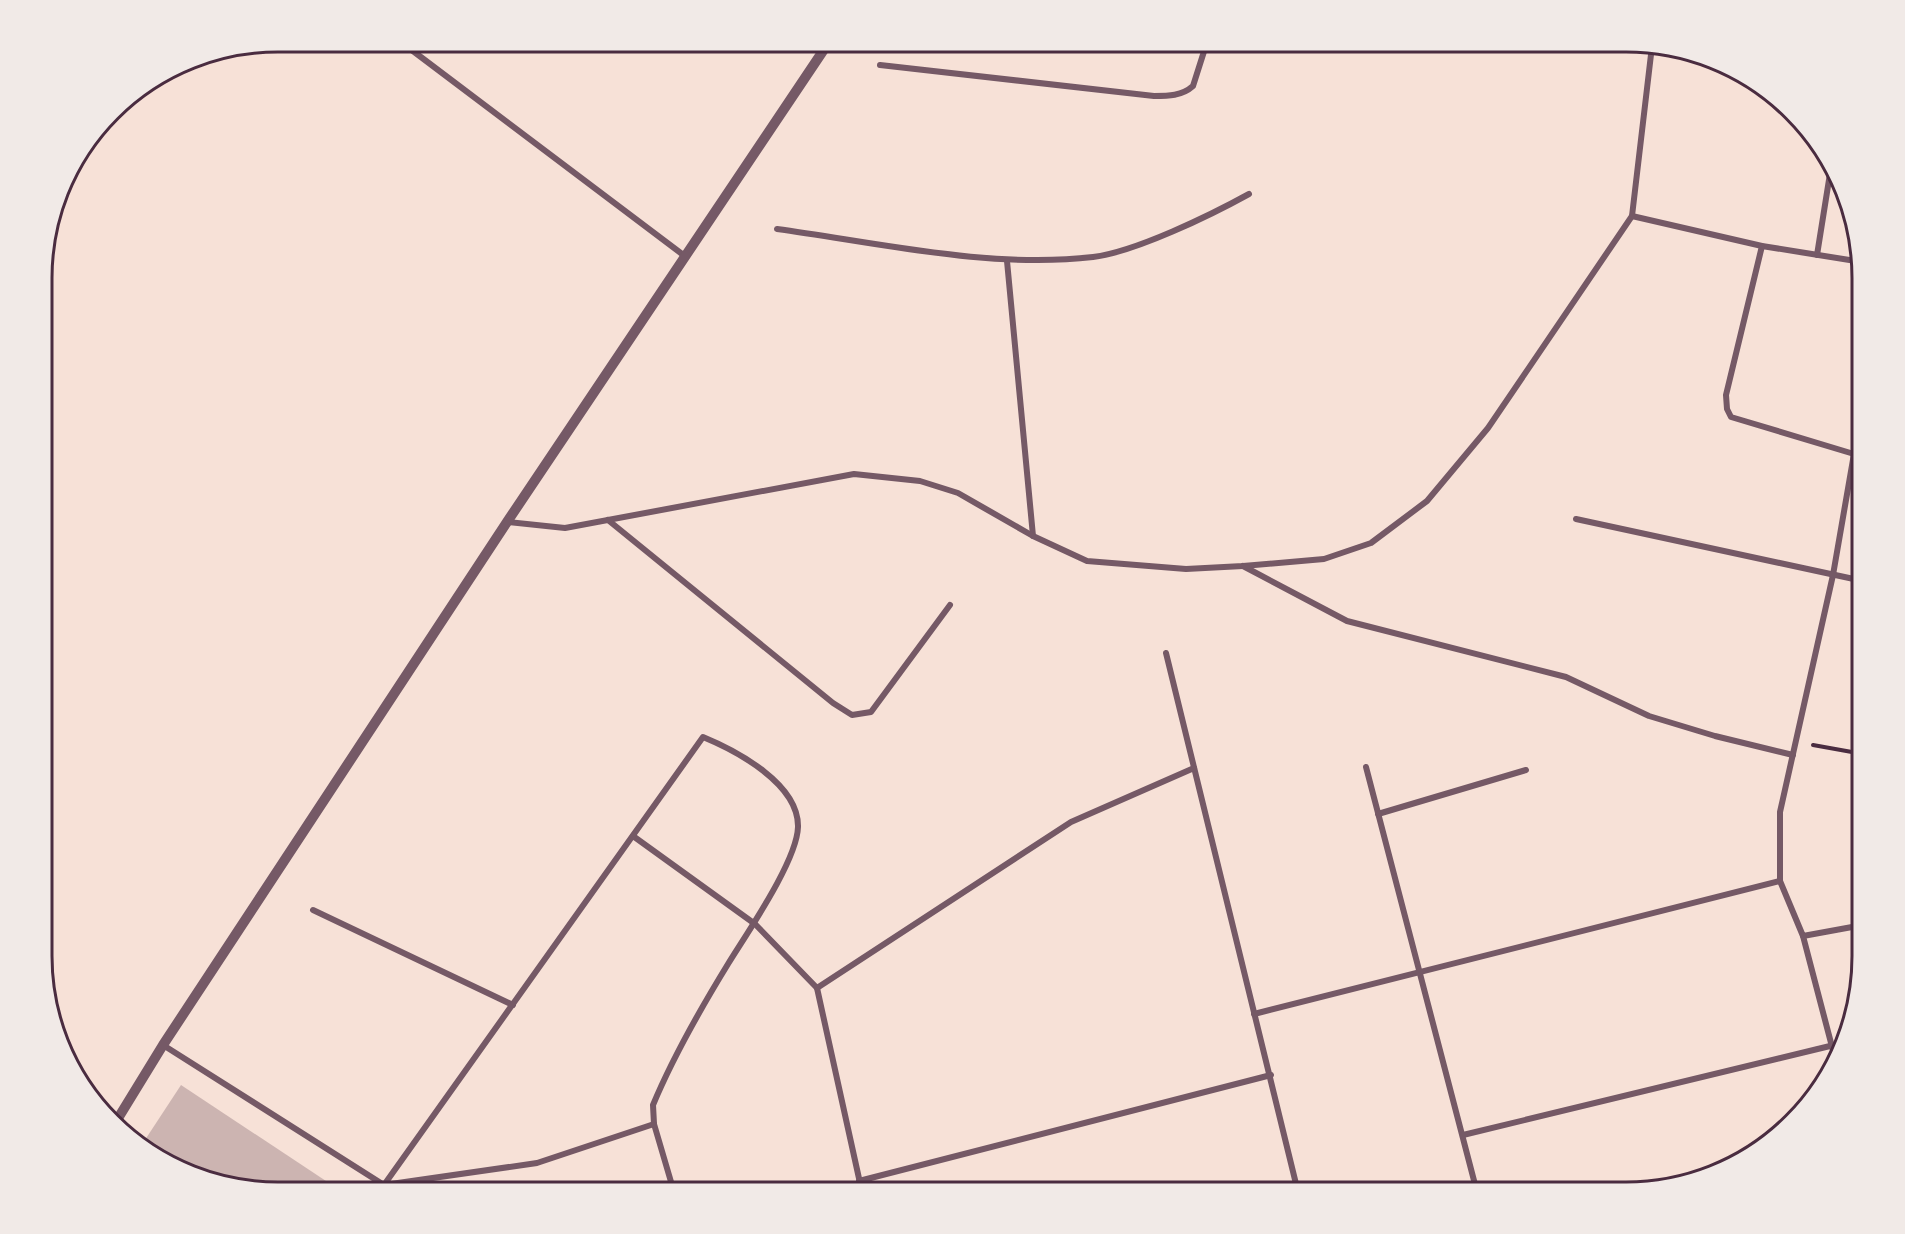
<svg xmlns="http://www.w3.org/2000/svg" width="1905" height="1234" font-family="Jost,sans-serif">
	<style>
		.building { fill: #ccb4b1 }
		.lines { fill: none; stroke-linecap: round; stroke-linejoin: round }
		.path { stroke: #4a2c40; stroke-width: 4 }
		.minor { stroke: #755966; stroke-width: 6 }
		.tertiary { stroke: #755966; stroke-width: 10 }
		.rim { fill: none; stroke: #4a2c40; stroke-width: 3 }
	</style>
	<rect width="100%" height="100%" fill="#f7e1d7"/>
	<!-- building -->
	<g class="building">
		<path d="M632,42H648L645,48Z"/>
		<path d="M181,1085L329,1183L323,1192H278L203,1180L147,1152L141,1146Z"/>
	</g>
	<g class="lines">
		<!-- path -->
		<path class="path" d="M1813,745L1863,754"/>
		<!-- minor -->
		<g class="minor">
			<path d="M401,42L686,257"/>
			<path d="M880,65L1154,96C1168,96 1182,96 1193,86L1207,42"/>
			<path d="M1632,216L1762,246L1862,262"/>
			<path d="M777,229C879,243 991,269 1093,257C1135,252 1211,215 1249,194"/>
			<path d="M1762,246L1726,395L1727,409L1731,417L1854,454"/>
			<path d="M1817,255L1832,161"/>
			<path d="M1007,261L1033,536"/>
			<path d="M1863,402L1833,575L1780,812V881L1803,936L1863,925"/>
			<path d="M1576,519L1863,581"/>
			<path d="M608,520L833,703L852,715L871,712L950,605"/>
			<path d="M507,522L565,528L854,474L920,481L958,493L1033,536L1087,561L1186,569L1243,566L1324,559L1371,543L1427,501L1488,428L1632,216L1652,46"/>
			<path d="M1243,566L1347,621L1566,677L1649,716L1715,736L1793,755"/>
			<path d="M1166,653L1298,1192"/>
			<path d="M1366,767L1477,1192"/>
			<path d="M1378,814L1526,770"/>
			<path d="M633,836L755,924L817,988L862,1192"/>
			<path d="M313,910L513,1005"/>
			<path d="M1803,936L1836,1062"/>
			<path d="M817,988L1071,822L1194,768"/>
			<path d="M1254,1014L1780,881"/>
			<path d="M163,1045L384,1185L537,1163L654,1124"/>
			<path d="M1463,1135L1830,1046"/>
			<path d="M859,1181L1271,1075"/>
			<path d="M379,1192L703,737C737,751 799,784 798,827C797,861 747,933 728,964C701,1008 673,1057 653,1105L654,1124L674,1192"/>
		</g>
		<!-- tertiary -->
		<path class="tertiary" d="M117,1120L163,1045L507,522L829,42"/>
	</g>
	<!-- crop -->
	<path d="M0 0H1905V1234H0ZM278 52H1626A226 226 0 0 1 1852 278V956A226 226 0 0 1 1626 1182H278A226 226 0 0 1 52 956V278A226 226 0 0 1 278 52Z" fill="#f1eae7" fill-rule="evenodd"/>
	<path class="rim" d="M278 52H1626A226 226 0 0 1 1852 278V956A226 226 0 0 1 1626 1182H278A226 226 0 0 1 52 956V278A226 226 0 0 1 278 52Z"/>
</svg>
